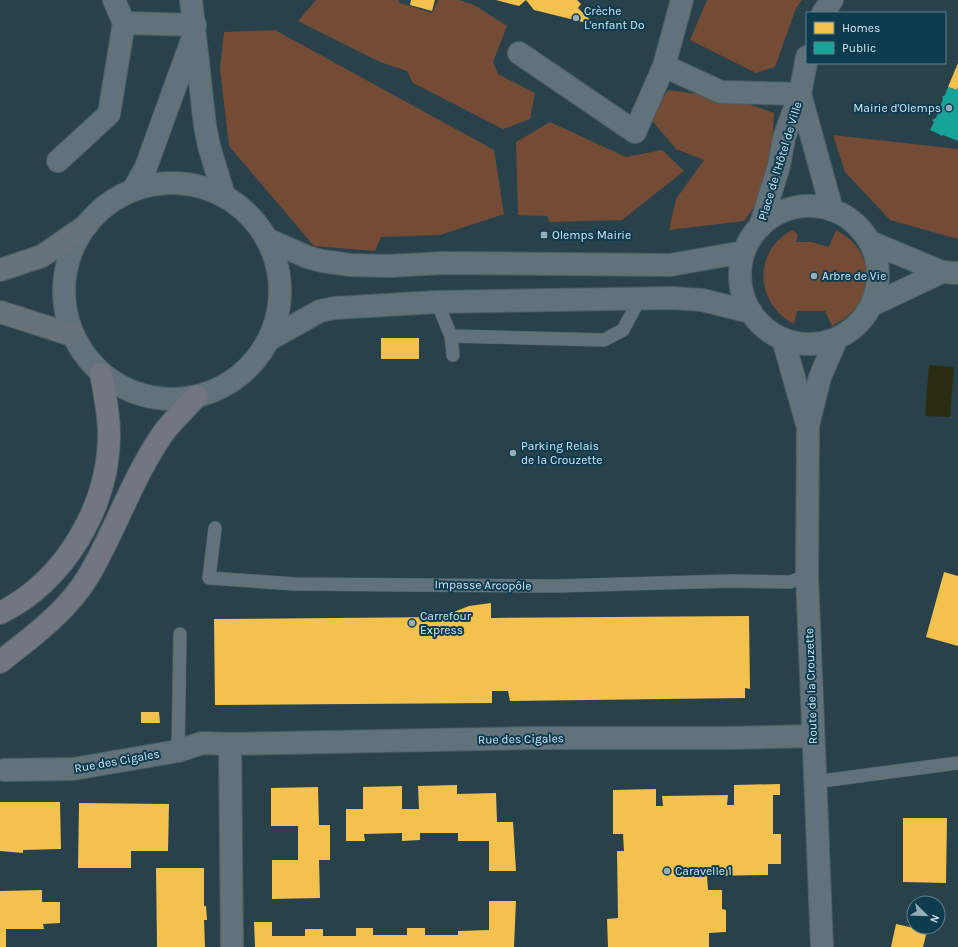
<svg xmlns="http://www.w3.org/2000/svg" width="958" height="947" font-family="Karla,sans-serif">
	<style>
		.green { fill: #744b35 }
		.water { fill: #2a2c11 }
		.homes { fill: #f2c14e }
		.public { fill: #17a398 }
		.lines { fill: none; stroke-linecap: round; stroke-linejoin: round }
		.service-casing { stroke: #4b5e66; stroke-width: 14 }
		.minor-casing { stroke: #4b5e66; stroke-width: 24 }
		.tertiary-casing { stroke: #4b5e66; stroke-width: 24 }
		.secondary-casing { stroke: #4b5e66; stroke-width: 24 }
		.trunk-casing { stroke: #4b5e66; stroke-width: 24 }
		.service { stroke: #62727a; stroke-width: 13 }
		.minor { stroke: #62727a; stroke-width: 22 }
		.tertiary { stroke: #62727a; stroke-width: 22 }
		.secondary { stroke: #67727b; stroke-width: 22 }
		.trunk { stroke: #727680; stroke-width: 22 }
		.poi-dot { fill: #97aeb9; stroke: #0e3c4e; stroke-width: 1.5 }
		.labels { text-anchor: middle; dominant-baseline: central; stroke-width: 4; stroke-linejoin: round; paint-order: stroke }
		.poi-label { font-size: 12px; fill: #d2e9f4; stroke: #0e3c4e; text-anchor: start }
		.street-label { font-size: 12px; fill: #d2e9f4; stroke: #0e3c4e }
	</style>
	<rect width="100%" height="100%" fill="#29414b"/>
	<!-- green -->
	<g class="green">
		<path d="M316,0H398L400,3L432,13L438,0H459L474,5L507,26L493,62L498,74L535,93L530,119L503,129L413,83L407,71L380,62L298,21Z"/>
		<path d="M707,0H802L796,8L775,67L756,73L690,40Z"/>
		<path d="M275,30L494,150L504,214L440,235L381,237L375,251L314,246L229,146L220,69L224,32Z"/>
		<path d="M668,90L734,99L774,113L772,150L765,192L744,221L669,230L676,199L704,160L676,149L650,118Z"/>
		<path d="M550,122L626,157L662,150L684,171L622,220L550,222L547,216L518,215L516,142Z"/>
		<path d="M833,135L958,149V239L890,220L845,172Z"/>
		<path d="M793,230L798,235L796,242H811L829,247L836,230C880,253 876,305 832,326L825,311H797L794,324C755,304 752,250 793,230Z"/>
	</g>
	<!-- water -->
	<path class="water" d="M929,365L954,367L950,417L925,416Z"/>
	<!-- homes -->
	<g class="homes">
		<path d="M411,0H435L432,11L410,5Z"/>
		<path d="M496,0H577L581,4L578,8L595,25L534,10L526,0L519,6Z"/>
		<path d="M958,63V87L957,90L948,87Z"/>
		<rect x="381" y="338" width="38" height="21"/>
		<path d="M944,572L958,576V646L926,637Z"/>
		<path d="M491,603V618L749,616L750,689L745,688V698L510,701L508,691H492V703L215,705L214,619L441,617L469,606Z"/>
		<path d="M141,712H159L160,723H141Z"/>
		<path d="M780,784V795H773V834H781V864H768V875L707,876L708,890H722V909L726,910V932L709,933V947H608L607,919L618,918L617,851H624L623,834H613V790L656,789V806H663L662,796L728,795L727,805H734V785Z"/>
		<path d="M457,785V794L496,793L497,822H513L516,871H489V841H458V833H420V840L402,841V833L364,834L365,841H346V809H363V787L402,786V809H419L418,786Z"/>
		<path d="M318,787L319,825H330V860H319L320,898L272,899V860H298V826H271V788Z"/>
		<path d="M0,802H60L61,849L23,850V853L0,851Z"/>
		<path d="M79,803L169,804L168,851H131V868H78Z"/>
		<path d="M903,818H947L946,883L903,882Z"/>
		<path d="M156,868H204V906H206L207,920H204L205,947H157Z"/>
		<path d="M42,890V902H60V923L43,924L44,929H6V947H0V891Z"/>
		<path d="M489,901H516L514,947H255L254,922H272V936H305V929H323V936H356V928H373V935H407V928H425V935H458V931L489,930Z"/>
		<path d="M896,924L927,931L923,947H891Z"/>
	</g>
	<!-- public -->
	<path class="public" d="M948,87L957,90L958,87V141L943,135L941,136L939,134L930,130L934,122L932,120L936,118L943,99L942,97L945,95Z"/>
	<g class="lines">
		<defs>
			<g id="service">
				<path d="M437,302L451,336L604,340L623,330L639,300"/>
				<path d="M451,336L453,355"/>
				<path d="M215,528L209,578L295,584L556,586L730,581L790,582L807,576"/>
				<path d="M178,751L180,634"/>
				<path d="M814,782L958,763"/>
			</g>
			<g id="minor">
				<path d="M823,13L832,0"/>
				<path d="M124,23L195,25"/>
				<path d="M519,53L635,132L664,66L682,0"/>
				<path d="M664,66L721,92L800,94"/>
				<path d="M800,94L832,210"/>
				<path d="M58,161L109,114L124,23L114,0"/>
				<path d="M760,227L779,166L784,138L800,94L807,57"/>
				<path d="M783,339L807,424"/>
				<path d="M4,770L73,769L178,751L202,743L230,744"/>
				<path d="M232,947L230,744L532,738H728L812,736"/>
				<path d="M822,947L807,576L808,425L820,377L836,340"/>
			</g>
			<g id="tertiary">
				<path d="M191,0L205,126L209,146L224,196"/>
				<circle cx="172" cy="291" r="108"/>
				<path d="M135,187L146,167L192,40"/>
				<circle cx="809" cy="275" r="69"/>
				<path d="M269,240L307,257L322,261L350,265L389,266L443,263L670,265L744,252"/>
				<path d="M870,242L942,272L958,273"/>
				<path d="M872,305L942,272"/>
				<path d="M270,339L320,311L335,308L437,302L672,298L702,300L751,312"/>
			</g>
			<g id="secondary">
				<path d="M0,270L42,256L87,225"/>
				<path d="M0,312L72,335"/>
			</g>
			<g id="trunk">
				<path d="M0,613C65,581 109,506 109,434C109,414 105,394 101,374"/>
				<path d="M0,662C32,637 68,611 89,575C116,529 133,476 164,432C174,419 186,408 197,396"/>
			</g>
		</defs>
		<!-- service casing -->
		<use href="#service" class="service-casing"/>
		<!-- minor casing -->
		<use href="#minor" class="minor-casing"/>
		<!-- tertiary casing -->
		<use href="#tertiary" class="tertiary-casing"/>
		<!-- secondary casing -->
		<use href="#secondary" class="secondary-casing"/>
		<!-- trunk casing -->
		<use href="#trunk" class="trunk-casing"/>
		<!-- service -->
		<use href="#service" class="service"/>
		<!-- minor -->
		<use href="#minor" class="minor"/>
		<!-- tertiary -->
		<use href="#tertiary" class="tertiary"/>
		<!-- secondary -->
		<use href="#secondary" class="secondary"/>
		<!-- trunk -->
		<use href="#trunk" class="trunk"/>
	</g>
	<!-- markers -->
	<g class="poi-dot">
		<circle cx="576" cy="18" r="4"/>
		<circle cx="949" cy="108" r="4"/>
		<rect x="540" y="231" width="8" height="8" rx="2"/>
		<circle cx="814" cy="276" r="4"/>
		<circle cx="513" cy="453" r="4"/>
		<circle cx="412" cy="623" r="4"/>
		<circle cx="667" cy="871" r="4"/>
	</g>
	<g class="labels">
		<!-- poi labels -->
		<g class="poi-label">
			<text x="584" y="11">Crèche<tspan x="584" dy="14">L'enfant Do</tspan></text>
			<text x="941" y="108" text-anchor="end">Mairie d'Olemps</text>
			<text x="552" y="235">Olemps Mairie</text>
			<text x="822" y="276">Arbre de Vie</text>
			<text x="521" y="446">Parking Relais<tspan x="521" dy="14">de la Crouzette</tspan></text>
			<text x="420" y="616">Carrefour<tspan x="420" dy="14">Express</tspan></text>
			<text x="675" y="871">Caravelle 1</text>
		</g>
		<!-- street labels -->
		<g class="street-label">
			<text transform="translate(780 161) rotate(-73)">Place de l'Hôtel de Ville</text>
			<text transform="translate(483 585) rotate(1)">Impasse Arcopôle</text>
			<text transform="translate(811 686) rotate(-92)">Route de la Crouzette</text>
			<text transform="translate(521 739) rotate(-1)">Rue des Cigales</text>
			<text transform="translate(117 761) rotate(-10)">Rue des Cigales</text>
		</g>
	</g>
	<!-- legend -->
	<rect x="806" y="12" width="140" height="52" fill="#0e3c4e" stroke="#5c8190"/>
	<rect x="814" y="22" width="20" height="12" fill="#f2c14e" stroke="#5c8190"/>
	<text x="842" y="32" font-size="12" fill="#d2e9f4">Homes</text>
	<rect x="814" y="42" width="20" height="12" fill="#17a398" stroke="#5c8190"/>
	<text x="842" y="52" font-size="12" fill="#d2e9f4">Public</text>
	<!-- north arrow -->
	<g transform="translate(926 915) rotate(113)"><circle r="19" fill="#0e3c4e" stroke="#5c8190"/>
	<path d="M0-3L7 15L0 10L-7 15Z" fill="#97aeb9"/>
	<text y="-6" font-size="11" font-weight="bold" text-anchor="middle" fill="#d2e9f4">N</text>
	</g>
</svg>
